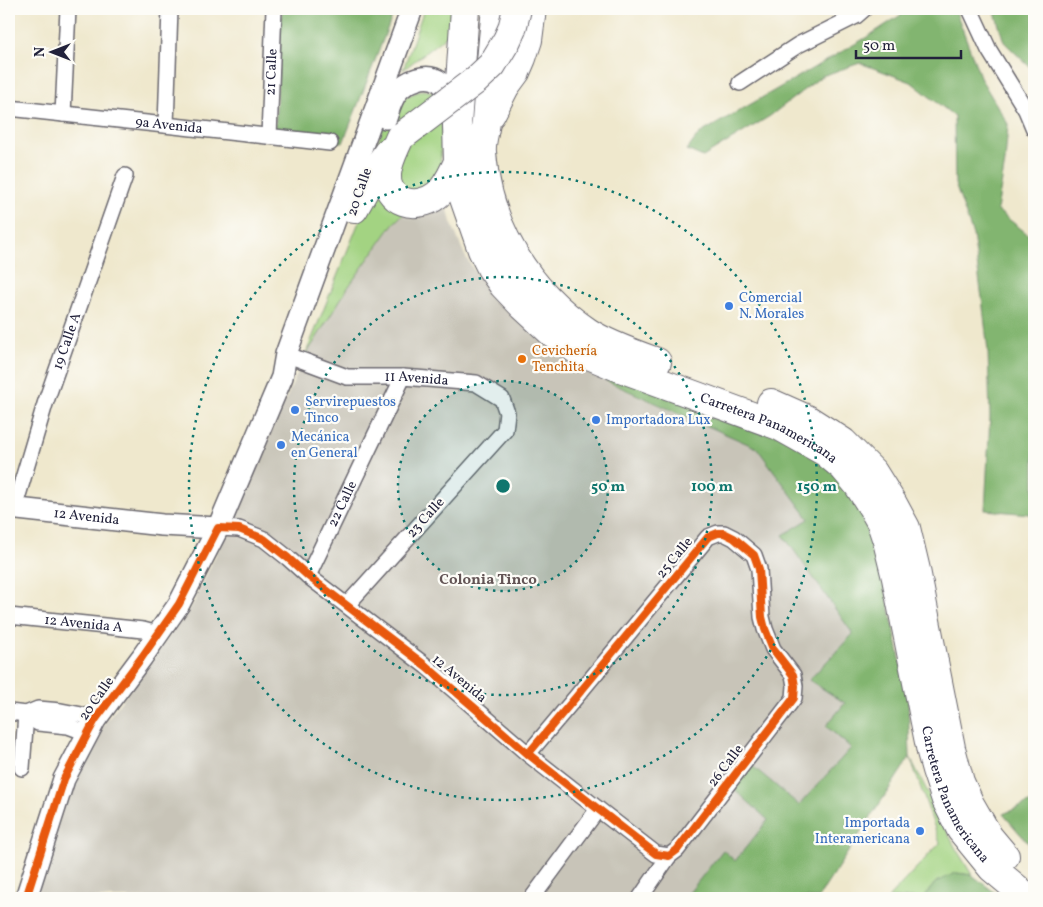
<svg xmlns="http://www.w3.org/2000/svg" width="1043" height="907" font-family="Vollkorn,serif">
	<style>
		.industrial { fill: #c8c4b8 }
		.green { fill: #a3d382; stroke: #627a5e }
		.forest { fill: #82b570; stroke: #526c56 }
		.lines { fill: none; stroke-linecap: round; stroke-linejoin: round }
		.street-casing { stroke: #6a676e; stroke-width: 18 }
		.secondary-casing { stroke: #6a676e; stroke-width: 24 }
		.highway-casing { stroke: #6a676e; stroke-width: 30 }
		.street { stroke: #fff; stroke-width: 15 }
		.secondary { stroke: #fff; stroke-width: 21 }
		.highway { stroke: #fff; stroke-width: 28 }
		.highway-bridge-casing { stroke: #6a676e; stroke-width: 30; stroke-linecap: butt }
		.highway-bridge { stroke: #fff; stroke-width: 28 }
		.cycleway-casing { stroke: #fdfcf7; stroke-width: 11 }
		.cycleway { stroke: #e8590c; stroke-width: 8 }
		.ring { fill: none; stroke: #0f766e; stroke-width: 2.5; stroke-dasharray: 2.5 5 }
		.shop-dot { fill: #3f7fe0; stroke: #fdfcf7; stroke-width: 2 }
		.food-dot { fill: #e8710a; stroke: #fdfcf7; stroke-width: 2 }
		.labels { text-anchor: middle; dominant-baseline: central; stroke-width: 4.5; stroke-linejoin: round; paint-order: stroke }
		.street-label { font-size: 14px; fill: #22223b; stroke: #fdfcf7 }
		.shop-label { font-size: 14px; fill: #366cbe; stroke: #fdfcf7; text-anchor: start }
		.food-label { font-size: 14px; fill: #c56008; stroke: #fdfcf7; text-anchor: start }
		.neighbourhood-label { font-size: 15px; font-weight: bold; fill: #635455; stroke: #fdfcf7 }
		.centre { fill: #0f766e; stroke: #fdfcf7; stroke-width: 2.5 }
		.ring-label { font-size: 15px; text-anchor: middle; font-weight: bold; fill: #0f766e; stroke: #fdfcf7; stroke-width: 4.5; stroke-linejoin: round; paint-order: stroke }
	</style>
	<rect width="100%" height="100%" fill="#fdfcf7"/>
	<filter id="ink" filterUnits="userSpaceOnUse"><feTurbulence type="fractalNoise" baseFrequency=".02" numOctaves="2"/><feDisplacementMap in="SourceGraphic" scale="10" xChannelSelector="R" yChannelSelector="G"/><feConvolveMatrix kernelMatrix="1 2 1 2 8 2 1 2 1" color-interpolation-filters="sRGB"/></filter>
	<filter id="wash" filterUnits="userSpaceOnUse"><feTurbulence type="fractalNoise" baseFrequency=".0096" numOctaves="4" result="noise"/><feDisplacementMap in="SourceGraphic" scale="20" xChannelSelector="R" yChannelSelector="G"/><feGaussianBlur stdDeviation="1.12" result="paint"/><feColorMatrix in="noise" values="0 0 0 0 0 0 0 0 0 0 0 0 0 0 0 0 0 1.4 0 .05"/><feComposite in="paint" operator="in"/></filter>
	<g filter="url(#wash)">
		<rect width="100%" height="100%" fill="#efe8cd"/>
		<!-- industrial -->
		<path class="industrial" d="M440,177L451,222L465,256L489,294L542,340L608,373L606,382L757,448L809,519L783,536L853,634L845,703L851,748L799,805L749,763L733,789L768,820L735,861L723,850L685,898H33L66,799L94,738L193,604L240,503L304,358L349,286L393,224Z"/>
		<!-- green -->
		<g class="green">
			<path d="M424,9H455L454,30L403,70Z"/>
			<path d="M424,90L433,92L440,101L371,165C376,149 385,115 396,104C404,97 413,93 424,90Z"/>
			<path d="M442,120L440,177L393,224L349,286L304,358L363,212L410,142Z"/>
			<path d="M910,757L955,847L972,875L956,873L936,882L923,898H888L940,843Z"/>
		</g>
		<!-- forest -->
		<g class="forest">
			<path d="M282,9H395L343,143L275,129Z"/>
			<path d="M910,9H955L981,79L1008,124L1005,162L997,210L1034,239V519L1030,514L985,510L990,417L988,351L982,298L973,235L955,184L954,116L911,82L860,63L822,76L770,116L703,157L687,150L699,134L867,37Z"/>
			<path d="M994,9H1034V71L1004,42Z"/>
			<path d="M608,373L788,439L827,465L860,508L874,532L908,698L910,757L818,898H685L723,850L735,861L768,820L733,788L749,763L799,805L851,748L826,726L845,703L809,680L853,634L783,535L809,519L757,448L606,381Z"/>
			<path d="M1034,801V850L1003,814Z"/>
			<path d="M956,873L972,875L1002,898H923L936,882Z"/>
		</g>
	</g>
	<g filter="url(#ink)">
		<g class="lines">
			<defs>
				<g id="street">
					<path d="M970,9L989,50L1026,110L1034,129"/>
					<path d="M740,83L798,45L856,16L864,9"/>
					<path id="s1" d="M9,108L330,143"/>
					<path d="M63,114L68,9"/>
					<path d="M166,125L170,9"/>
					<path id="s2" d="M269,136L274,9"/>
					<path id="s3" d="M296,358L347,377H403L476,383L502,399L507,413L505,430L347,605"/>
					<path id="s4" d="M14,509L45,404L125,176"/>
					<path d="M218,528L239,529L264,539L288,558L308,576L426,666L528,754L598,809L656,854L669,856L677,850L794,698L795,686L793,675L773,649L765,629L762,617L759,569L754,555L734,538L724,533H718L708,537L576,697L528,754"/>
					<path id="s5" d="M308,576L403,377"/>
					<path id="s6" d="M9,616L143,630L158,634"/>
					<path d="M9,712L26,714L38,723L68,726L79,730L87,735"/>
					<path d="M26,714L38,709L61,711L82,715L95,720"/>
					<path d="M22,768L26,714"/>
					<path d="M532,898L598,809"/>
					<path d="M640,898L669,856"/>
				</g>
				<g id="secondary">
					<path d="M386,118C389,109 391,100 397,92C406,81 427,72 440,82C447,87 451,106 454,114"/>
					<path id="s7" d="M9,508L162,525L218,528"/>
					<path d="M26,898L64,779L95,720L142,657L179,604L218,528L282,377L286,354L412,9"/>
				</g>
				<g id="highway">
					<path id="s8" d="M465,9L457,125L458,162L461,190L482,250L491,268L503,285L523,306L550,331L577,350L615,366L779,426L825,452L843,467L858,485L872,507L881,523L887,541L896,578L931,752L936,770L946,800L961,830L992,868L1028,898"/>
					<path d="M496,9C492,46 489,84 486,122C485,132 481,142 482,152C487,226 527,291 588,332C608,345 635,354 657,362"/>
					<path d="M491,114L505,87L516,72L522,58L528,40L532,9"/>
					<path d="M400,137C395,149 388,161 387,174C385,203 417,211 437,195C447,187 452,174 458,162"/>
					<path d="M354,209L377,168L388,152"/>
					<path d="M771,403L807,419L843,442L873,472L893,504L906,528L916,570L951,748L960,782L970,804L989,837L1005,856"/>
				</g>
			</defs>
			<!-- street casing -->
			<use href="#street" class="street-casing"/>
			<!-- secondary casing -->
			<use href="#secondary" class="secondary-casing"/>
			<!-- highway casing -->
			<use href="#highway" class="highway-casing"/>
			<!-- street -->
			<use href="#street" class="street"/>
			<!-- secondary -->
			<use href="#secondary" class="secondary"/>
			<!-- highway -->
			<use href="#highway" class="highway"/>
			<defs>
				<path id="highway-bridge" d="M406,133L476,80L492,65L507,40L512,29L517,9"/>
			</defs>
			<!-- highway-bridge casing -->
			<use href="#highway-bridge" class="highway-bridge-casing"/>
			<!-- highway-bridge -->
			<use href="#highway-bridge" class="highway-bridge"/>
			<defs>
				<path id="cycleway" d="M26,898L64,779L87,735L95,720L142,657L179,604L218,528L239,529L264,539L288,558L308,576L426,666L528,754L598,809L656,854L669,856L677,850L794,698L795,686L793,675L773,649L765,629L762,617L759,569L754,555L734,538L724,533H718L708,537L576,697L528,754"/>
			</defs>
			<!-- cycleway casing -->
			<use href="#cycleway" class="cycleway-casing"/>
			<!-- cycleway -->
			<use href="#cycleway" class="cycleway"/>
		</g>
	</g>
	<!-- distance rings -->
	<circle cx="503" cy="486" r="105" fill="#0f766e" fill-opacity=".12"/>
	<g class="ring">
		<circle cx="503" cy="486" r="105"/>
		<circle cx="503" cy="486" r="209"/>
		<circle cx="503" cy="486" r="314"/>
	</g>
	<!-- markers -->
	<g class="shop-dot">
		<circle cx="729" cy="306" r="5"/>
		<circle cx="295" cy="410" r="5"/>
		<circle cx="596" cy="420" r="5"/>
		<circle cx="281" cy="445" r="5"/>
		<circle cx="920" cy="831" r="5"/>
	</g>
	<circle class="food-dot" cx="522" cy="359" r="5"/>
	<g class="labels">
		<!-- street labels -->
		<g class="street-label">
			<text stroke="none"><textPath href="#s2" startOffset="64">21 Calle</textPath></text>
			<text stroke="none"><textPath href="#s1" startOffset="161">9a Avenida</textPath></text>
			<text transform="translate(360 192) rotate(-71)">20 Calle</text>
			<text stroke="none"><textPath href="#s4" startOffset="176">19 Calle A</textPath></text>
			<text stroke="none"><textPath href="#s3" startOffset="124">11 Avenida</textPath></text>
			<text stroke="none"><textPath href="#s8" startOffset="592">Carretera Panamericana</textPath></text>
			<text stroke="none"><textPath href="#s5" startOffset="80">22 Calle</textPath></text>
			<text stroke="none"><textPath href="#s7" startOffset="78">12 Avenida</textPath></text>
			<text transform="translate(426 518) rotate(-48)">23 Calle</text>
			<text transform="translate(675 558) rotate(-51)">25 Calle</text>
			<text stroke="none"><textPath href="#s6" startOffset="75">12 Avenida A</textPath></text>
			<text transform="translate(459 679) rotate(40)">12 Avenida</text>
			<text transform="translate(97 699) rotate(-55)">20 Calle</text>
			<text transform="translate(726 766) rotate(-53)">26 Calle</text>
			<text stroke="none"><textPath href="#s8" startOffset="1028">Carretera Panamericana</textPath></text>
		</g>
		<!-- shop labels -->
		<g class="shop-label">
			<text x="739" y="298">Comercial<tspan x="739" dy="16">N. Morales</tspan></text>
			<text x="305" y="402">Servirepuestos<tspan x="305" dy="16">Tinco</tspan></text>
			<text x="606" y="420">Importadora Lux</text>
			<text x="291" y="437">Mecánica<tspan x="291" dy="16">en General</tspan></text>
			<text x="910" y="823" text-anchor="end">Importada<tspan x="910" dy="16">Interamericana</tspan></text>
		</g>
		<!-- food labels -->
		<g class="food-label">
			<text x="532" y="351">Cevichería<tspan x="532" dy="16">Tenchita</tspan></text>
		</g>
		<!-- neighbourhood labels -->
		<g class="neighbourhood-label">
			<text x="488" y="580">Colonia Tinco</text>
		</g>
	</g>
	<circle cx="503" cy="486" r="8" class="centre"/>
	<g class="ring-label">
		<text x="608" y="491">50 m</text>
		<text x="712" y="491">100 m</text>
		<text x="817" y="491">150 m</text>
	</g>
	<!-- margin -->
	<rect width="1043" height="907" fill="none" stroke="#fdfcf7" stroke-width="30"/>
	<!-- north arrow -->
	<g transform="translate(52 52) rotate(270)" stroke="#fdfcf7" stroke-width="4" paint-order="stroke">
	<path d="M0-4L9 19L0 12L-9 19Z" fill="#22223b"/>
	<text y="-8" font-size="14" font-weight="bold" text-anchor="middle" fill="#22223b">N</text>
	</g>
	<!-- scale -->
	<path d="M856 50v8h105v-8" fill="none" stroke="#22223b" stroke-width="2.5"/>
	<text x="863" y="50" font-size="15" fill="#22223b" stroke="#fdfcf7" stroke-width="4" paint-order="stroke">50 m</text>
</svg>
